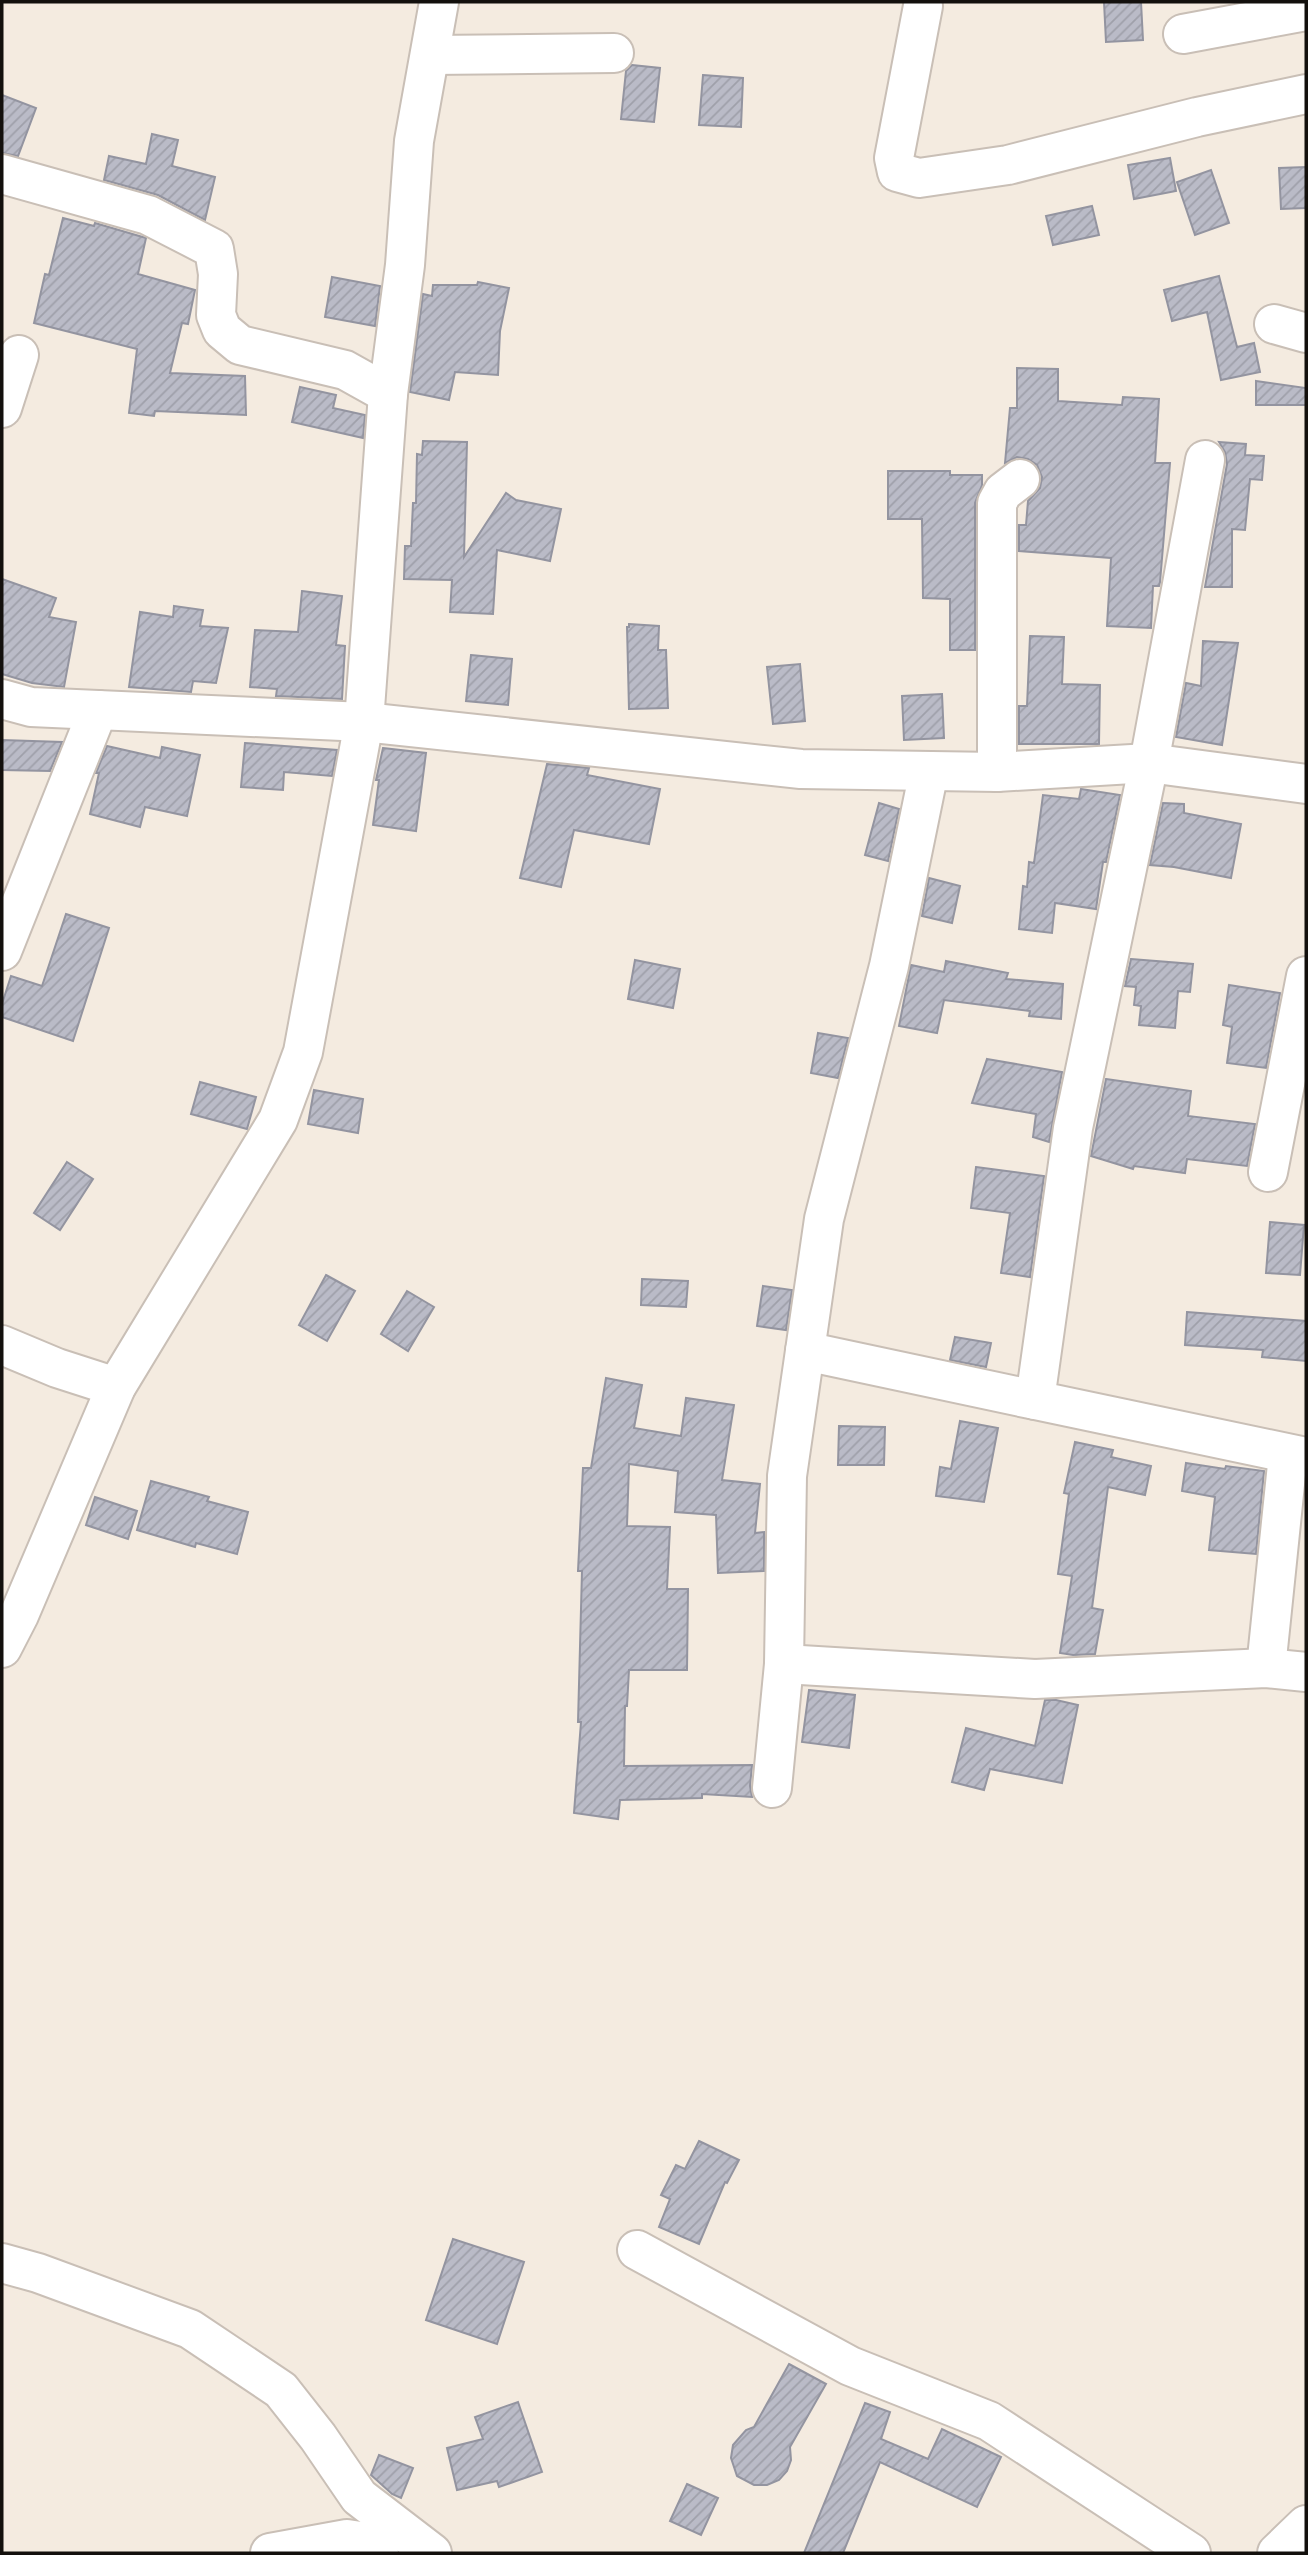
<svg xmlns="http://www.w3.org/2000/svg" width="1308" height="2555" font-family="Mulish,sans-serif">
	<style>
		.building { fill: url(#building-hatch); stroke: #9394a0; stroke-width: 2 }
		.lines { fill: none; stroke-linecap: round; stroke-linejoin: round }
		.minor-casing { stroke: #c9bfb6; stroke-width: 42 }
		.minor { stroke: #fff; stroke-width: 38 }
	</style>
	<defs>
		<pattern id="building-hatch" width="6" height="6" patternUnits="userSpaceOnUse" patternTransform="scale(1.75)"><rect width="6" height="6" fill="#babbc7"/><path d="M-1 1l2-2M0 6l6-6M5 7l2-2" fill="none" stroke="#9fa0aa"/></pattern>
	</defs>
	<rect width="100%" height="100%" fill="#f4ebe0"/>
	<!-- building -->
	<g class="building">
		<path d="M1104,2H1141L1143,40L1106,42Z"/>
		<path d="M632,65L660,68L654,122L621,119L626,71Z"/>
		<path d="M703,75L743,78L741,127L699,125Z"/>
		<path d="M2,95L36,108L18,156L2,153Z"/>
		<path d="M152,134L178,140L172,166L215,177L205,220L158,195L104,180L109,156L146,164Z"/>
		<path d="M1170,158L1176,191L1134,199L1128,165Z"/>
		<path d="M1306,167V208L1281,209L1279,168Z"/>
		<path d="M1211,170L1229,223L1195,235L1177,182Z"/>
		<path d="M1092,206L1099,235L1053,245L1046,216Z"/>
		<path d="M63,218L94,226L95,223L146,238L138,274L195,290L188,324L182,323L170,373L245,376L246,415L155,411L154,416L129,413L137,349L34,323L45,274L49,275Z"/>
		<path d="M1219,276L1237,347L1254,343L1260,372L1221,380L1207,312L1172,321L1164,290Z"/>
		<path d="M332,277L380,286L375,326L325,317Z"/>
		<path d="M478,282L509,288L500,331L498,375L455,372L449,400L410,392L423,294L432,296L433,285H477Z"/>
		<path d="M1017,368L1058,369V401L1122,405L1123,397L1159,399L1155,463H1170L1160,582L1159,586H1153L1151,628L1107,626L1111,558L1019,551V525H1026L1028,501L1040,488L1042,477L1037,465L1028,459L1017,457L1005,463L1010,408H1017Z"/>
		<path d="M1256,381L1306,388V405H1256Z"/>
		<path d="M300,387L336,395L333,408L365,415L363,438L292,422Z"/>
		<path d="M423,441L467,442L464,557L506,493L516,500L561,509L550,561L497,550L493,614L450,612L452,580L404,579L405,546H411L413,503H416L417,454L422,455Z"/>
		<path d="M1219,442L1246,444L1245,455L1264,456L1262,480L1250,479L1245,530L1232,529V587H1205L1227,464L1225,452Z"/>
		<path d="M888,471H950V475H982V485L975,503V650H950V599L923,598L922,519H888Z"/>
		<path d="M2,579L56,598L49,617L76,622L64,687L32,683L2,674Z"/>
		<path d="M302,591L342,596L336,645L345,646L342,699L276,696L277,689L250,687L255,630L298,632Z"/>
		<path d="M174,606L203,610L200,626L228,628L216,683L193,681L191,692L129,687L140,612L173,617Z"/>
		<path d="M629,624L659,626L658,650H666L668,708L629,709L627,627H629Z"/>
		<path d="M1030,636L1064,637L1062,684L1100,685L1099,744H1019V706H1027Z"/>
		<path d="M1203,641L1238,643L1222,745L1176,737L1186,683L1201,686Z"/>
		<path d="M471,655L512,659L508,705L466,701Z"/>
		<path d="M800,664L805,721L773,724L767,667Z"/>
		<path d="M942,694L944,738L904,740L902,696Z"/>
		<path d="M2,740L62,742L50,771L2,770Z"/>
		<path d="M245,743L337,750L332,776L284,772L283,790L241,787Z"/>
		<path d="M107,746L160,758L162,747L200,755L187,816L145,807L140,827L90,814L99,773H96Z"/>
		<path d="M383,748L426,753L416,831L373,825L379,780H376Z"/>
		<path d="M547,764L589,768L587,775L660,789L649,844L574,830L561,887L520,878Z"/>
		<path d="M1081,789L1120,795L1106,862H1103L1096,909L1055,903L1052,933L1019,929L1023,886L1027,887L1029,862L1034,863L1043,795L1079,799Z"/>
		<path d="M879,803L899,809L888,861L865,855Z"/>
		<path d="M1163,803L1184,804V813L1241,824L1231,878L1174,867L1150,865Z"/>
		<path d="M929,878L960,886L952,923L922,916Z"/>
		<path d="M66,914L109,928L73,1041L2,1017V1004L11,976L42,986Z"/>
		<path d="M1131,959L1193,964L1190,992L1178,991L1175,1028L1139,1025L1141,1006L1134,1005L1136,987L1125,986Z"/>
		<path d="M635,960L680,969L673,1008L628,999Z"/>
		<path d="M946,961L1008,973L1006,979L1063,984L1061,1019L1029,1016L1030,1011L944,1000L937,1033L899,1026L911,965L944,972Z"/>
		<path d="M1229,985L1280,993L1266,1068L1227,1063L1232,1027L1223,1025Z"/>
		<path d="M818,1033L848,1038L838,1078L811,1073Z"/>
		<path d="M987,1059L1062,1072L1049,1142L1033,1137L1036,1114L972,1103Z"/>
		<path d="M1106,1079L1191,1091L1188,1116L1255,1124L1247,1166L1187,1159L1185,1173L1134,1166L1133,1169L1091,1156Z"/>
		<path d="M200,1082L256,1097L247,1129L191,1114Z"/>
		<path d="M314,1090L363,1099L358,1133L308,1124Z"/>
		<path d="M67,1162L93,1179L60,1230L34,1213Z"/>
		<path d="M976,1167L1044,1176L1030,1277L1001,1273L1010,1213L971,1208Z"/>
		<path d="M1270,1222L1304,1225L1300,1275L1266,1273Z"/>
		<path d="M326,1275L355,1291L327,1341L299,1325Z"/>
		<path d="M642,1279L688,1281L686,1307L641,1305Z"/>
		<path d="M763,1286L792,1290L786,1330L757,1326Z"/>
		<path d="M407,1291L434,1307L408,1351L381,1334Z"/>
		<path d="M1187,1312L1306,1321V1361L1262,1357L1263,1350L1185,1345Z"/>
		<path d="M955,1337L991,1343L986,1367L950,1360Z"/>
		<path d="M606,1378L642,1385L634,1428L681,1436L686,1398L734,1405L722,1480L760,1484L755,1533L764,1532V1571L718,1573L716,1515L675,1512L678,1471L629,1464L627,1526L670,1527L667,1589H688L687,1670H629L627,1706H625L624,1766L752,1765L750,1786L752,1797L702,1794V1798L620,1800L618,1819L574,1813L581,1722H578L582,1571H578L583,1468H591Z"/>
		<path d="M960,1421L998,1428L984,1502L936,1496L940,1467L951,1469Z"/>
		<path d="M839,1426L885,1427L884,1465H838Z"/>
		<path d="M1075,1442L1113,1450L1111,1457L1151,1466L1145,1495L1108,1487L1092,1608L1103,1610L1095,1654L1073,1655L1060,1653L1072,1576L1058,1574L1069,1494L1064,1493Z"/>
		<path d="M1186,1463L1225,1469L1226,1466L1264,1471L1256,1554L1209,1550L1215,1497L1182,1491Z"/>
		<path d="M151,1481L209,1497L207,1501L248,1512L237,1554L196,1543L195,1547L137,1530Z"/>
		<path d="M95,1497L137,1511L128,1539L86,1525Z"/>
		<path d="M809,1690L855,1695L849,1748L802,1742Z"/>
		<path d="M1045,1700H1056L1078,1705L1062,1783L990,1769L984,1790L952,1782L966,1728L1035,1746Z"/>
		<path d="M699,2141L739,2160L727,2183L725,2182L699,2244L659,2227L670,2199L661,2195L676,2165L685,2169Z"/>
		<path d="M453,2239L524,2262L497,2344L426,2320Z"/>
		<path d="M789,2364L826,2384L790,2447L791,2460L787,2471L779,2480L767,2485H754L737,2476L731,2458L733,2445L746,2430L754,2427Z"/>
		<path d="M518,2402L542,2472L499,2487L497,2481L457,2490L447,2448L483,2439L475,2417Z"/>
		<path d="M865,2403L890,2412L881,2439L928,2459L942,2429L1001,2457L977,2507L880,2462L843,2553H804Z"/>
		<path d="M379,2455L413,2468L401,2498L392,2494L371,2475Z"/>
		<path d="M687,2484L718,2498L701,2535L670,2521Z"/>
	</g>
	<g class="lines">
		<defs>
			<g id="minor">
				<path d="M923,6L894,158L897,172L919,178L1008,165L1197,117L1306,94"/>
				<path d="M1183,34L1306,11"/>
				<path d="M430,55L614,53"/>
				<path d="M2,174L148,215L214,249L218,274L216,315L222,330L240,345L345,370L388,394"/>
				<path d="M1274,324L1306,333"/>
				<path d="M2,408L19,355"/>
				<path d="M1205,460L1149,763L1073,1128L1035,1400L1306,1457"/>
				<path d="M2,699L31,707L364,722L801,769L997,772L1149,763L1306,784"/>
				<path d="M997,772V503L1003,492L1020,479"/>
				<path d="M2,951L98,710"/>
				<path d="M1268,1172L1306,976"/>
				<path d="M2,1345L57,1368L116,1387"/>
				<path d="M805,1351L1035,1400"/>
				<path d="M2,1648L19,1615L116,1387L278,1120L303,1052L364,722L388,394L405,265L414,141L439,2"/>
				<path d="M784,1664L1035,1679L1266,1668L1306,1672"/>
				<path d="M1266,1668L1288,1455"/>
				<path d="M772,1788L784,1664L787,1476L824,1219L889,966L929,771"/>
				<path d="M637,2250L850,2366L989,2421L1191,2553"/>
				<path d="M2,2263L38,2273L190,2329L281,2390L318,2437L359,2497L432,2553"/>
				<path d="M270,2553L347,2539L367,2542L379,2553"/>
				<path d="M1277,2553L1306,2525"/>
			</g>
		</defs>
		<!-- minor casing -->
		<use href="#minor" class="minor-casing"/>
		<!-- minor -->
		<use href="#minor" class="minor"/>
	</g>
	<!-- border -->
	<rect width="1308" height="2555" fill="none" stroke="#13100d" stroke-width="7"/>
</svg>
